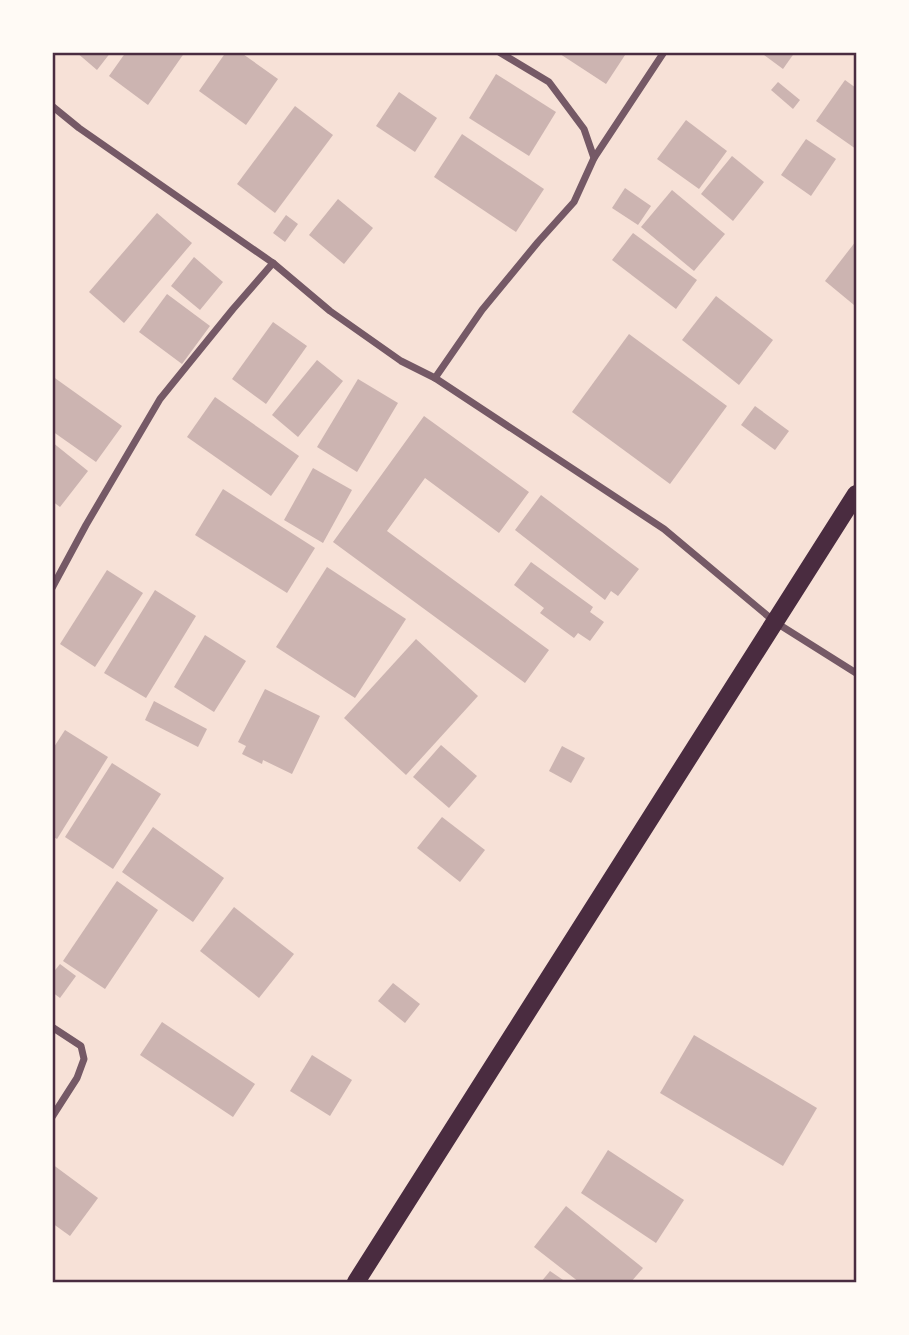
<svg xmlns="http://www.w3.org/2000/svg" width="909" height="1335" font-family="'IBM Plex Sans',sans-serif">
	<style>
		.building { fill: #ccb4b1 }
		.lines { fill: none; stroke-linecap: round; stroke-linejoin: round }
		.minor { stroke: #755966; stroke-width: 7 }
		.primary { stroke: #4a2c40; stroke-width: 18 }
		.neatline { fill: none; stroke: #4a2c40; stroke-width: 2.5 }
	</style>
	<rect width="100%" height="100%" fill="#f7e1d7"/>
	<!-- building -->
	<g class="building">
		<path d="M76,52H111L97,70Z"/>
		<path d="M126,52H185L148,105L109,76Z"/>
		<path d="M226,52H240L278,79L246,125L199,91Z"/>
		<path d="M557,52H627L606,84Z"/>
		<path d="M760,52H795L783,69Z"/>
		<path d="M496,74L556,112L529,156L469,118Z"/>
		<path d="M845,80L856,88V149L816,121Z"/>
		<path d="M778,82L800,100L793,109L771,90Z"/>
		<path d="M399,92L437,118L415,152L376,126Z"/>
		<path d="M295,106L333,135L275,213L237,184Z"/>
		<path d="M686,120L727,151L699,189L657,159Z"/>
		<path d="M462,134L544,189L516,232L434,177Z"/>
		<path d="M806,139L836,159L811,196L781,175Z"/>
		<path d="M732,156L764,182L733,221L701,194Z"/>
		<path d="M625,188L651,206L638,225L612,208Z"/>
		<path d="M672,190L725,234L694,271L641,227Z"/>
		<path d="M338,199L373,228L344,264L309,235Z"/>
		<path d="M157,213L192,243L124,323L89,292Z"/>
		<path d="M286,215L298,224L285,242L273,233Z"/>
		<path d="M633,233L697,280L676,309L612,260Z"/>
		<path d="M856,241V301L854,305L825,281Z"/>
		<path d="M194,257L223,282L200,310L171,286Z"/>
		<path d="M167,294L210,326L182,364L139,332Z"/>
		<path d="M716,296L773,340L739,385L682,340Z"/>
		<path d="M273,322L307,346L266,404L232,379Z"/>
		<path d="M629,334L727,406L670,484L572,412Z"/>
		<path d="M317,360L343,381L298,437L272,415Z"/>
		<path d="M52,376L122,426L96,462L52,431Z"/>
		<path d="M358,379L398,403L357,472L317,447Z"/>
		<path d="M215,397L299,456L271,496L187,437Z"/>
		<path d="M755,406L789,431L775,450L741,425Z"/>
		<path d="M424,416L529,492L499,533L425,478L387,531L549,650L525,683L333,542Z"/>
		<path d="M52,442L88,471L60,507L52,501Z"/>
		<path d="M313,468L352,490L323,543L284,520Z"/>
		<path d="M223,489L315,548L287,593L195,535Z"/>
		<path d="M541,495L639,569L618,596L611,591L605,600L515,530Z"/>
		<path d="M531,562L593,607L590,612L604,622L590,641L578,633L574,638L540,613L544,608L514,585Z"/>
		<path d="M327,567L406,619L355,698L276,647Z"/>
		<path d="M107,570L143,593L95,667L60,644Z"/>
		<path d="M155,590L196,616L146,698L104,673Z"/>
		<path d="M205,635L246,661L214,712L174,687Z"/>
		<path d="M416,639L478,696L406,775L344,718Z"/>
		<path d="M265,689L320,716L292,774L263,760L262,764L242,754L246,746L238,742Z"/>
		<path d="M154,701L207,729L198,747L145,720Z"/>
		<path d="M65,730L108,757L57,839L52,836V750Z"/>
		<path d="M441,745L477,776L449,808L413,777Z"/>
		<path d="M562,746L585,758L571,783L549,771Z"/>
		<path d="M112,763L161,794L113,869L65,837Z"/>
		<path d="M442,817L485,850L460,882L417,848Z"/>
		<path d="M153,827L224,878L193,922L122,872Z"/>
		<path d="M117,881L158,910L105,989L63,961Z"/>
		<path d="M234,907L294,954L259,998L200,951Z"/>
		<path d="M60,964L76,976L60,998L52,992V974Z"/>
		<path d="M393,983L420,1004L405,1023L378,1001Z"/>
		<path d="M162,1022L255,1084L233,1117L140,1055Z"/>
		<path d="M694,1035L817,1108L783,1166L660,1093Z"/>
		<path d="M312,1055L352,1080L330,1116L290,1091Z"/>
		<path d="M608,1150L684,1200L656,1243L581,1193Z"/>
		<path d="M52,1164L98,1198L70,1236L52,1223Z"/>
		<path d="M566,1206L643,1268L631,1282H579L534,1247Z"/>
		<path d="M550,1271L566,1282H541Z"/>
	</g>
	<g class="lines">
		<!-- minor -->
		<g class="minor">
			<path d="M52,106L79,128L273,263L330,311L401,361L435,378L664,529L775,622L856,673"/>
			<path d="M594,158L664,52"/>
			<path d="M435,378L482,310L538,242L574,202L594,158L584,129L549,82L499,52"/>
			<path d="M52,588L86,525L160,399L233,309L273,263"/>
			<path d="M52,1027L81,1046L84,1059L77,1078L52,1117"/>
		</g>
		<!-- primary -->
		<path class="primary" d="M356,1282L856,494"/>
	</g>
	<!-- border -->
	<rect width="909" height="1335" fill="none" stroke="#fffaf5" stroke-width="108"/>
	<rect x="54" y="54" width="801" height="1227" class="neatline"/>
</svg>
